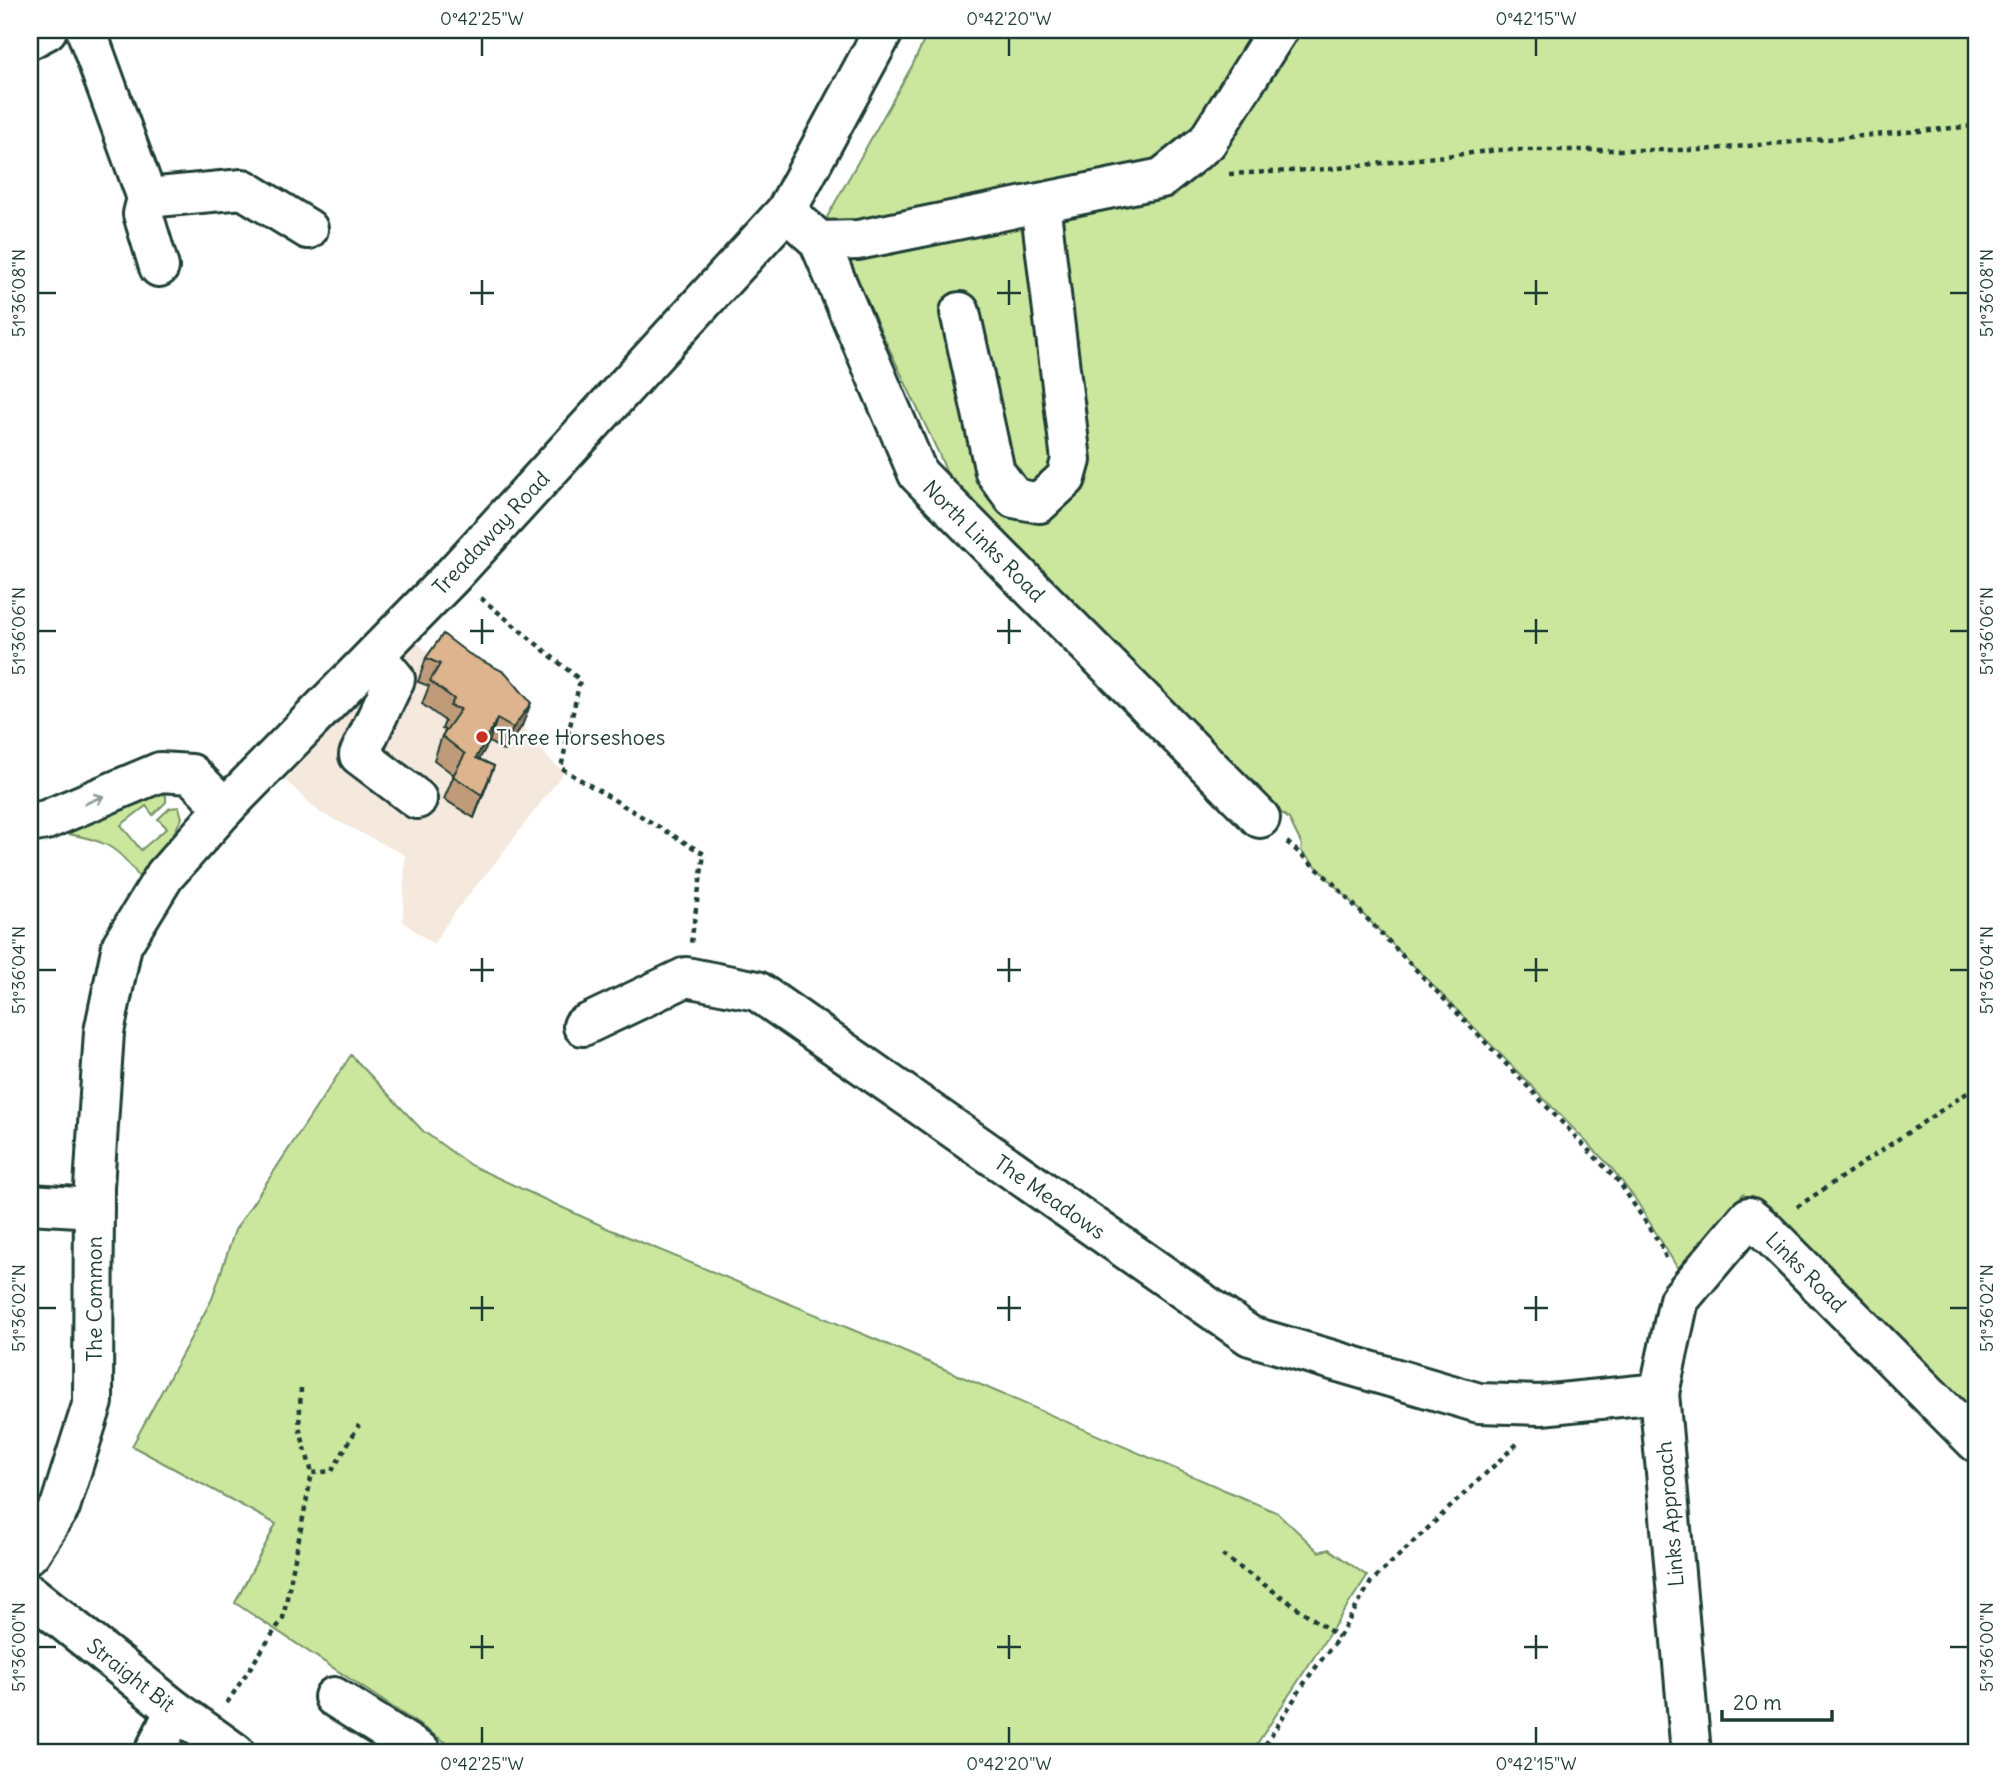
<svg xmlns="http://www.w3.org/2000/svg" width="2006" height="1783" font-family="Delius,sans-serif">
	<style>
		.built { fill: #f5e8dd }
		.green { fill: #cbe79e; stroke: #759269; stroke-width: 2 }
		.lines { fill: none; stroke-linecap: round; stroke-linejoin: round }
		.minor-casing { stroke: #1f3d34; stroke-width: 44 }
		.path { stroke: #1f3d34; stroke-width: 4.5; stroke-dasharray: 5 5; stroke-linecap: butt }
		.minor { stroke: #fff; stroke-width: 38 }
		.wall { fill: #bf9b7a; stroke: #1f3d34; stroke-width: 2 }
		.shaded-wall { fill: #9b7e63; stroke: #1f3d34; stroke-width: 2 }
		.building { fill: #deb48e; stroke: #1f3d34; stroke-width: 2 }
		.oneway { stroke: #8f9e9a }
		.ticks { fill: none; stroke: #1f3d34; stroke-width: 2.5 }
		.poi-dot { fill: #c8321e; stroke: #fff; stroke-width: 2.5 }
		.labels { text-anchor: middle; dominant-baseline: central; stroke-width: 5; stroke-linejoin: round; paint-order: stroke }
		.street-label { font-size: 21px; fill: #1f3d34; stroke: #fff }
		.poi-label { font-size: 21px; fill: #1f3d34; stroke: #fff; text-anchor: start }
		.neatline { fill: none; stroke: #1f3d34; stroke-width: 2.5 }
		.ticks-label { font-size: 18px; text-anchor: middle; fill: #1f3d34 }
	</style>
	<rect width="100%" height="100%" fill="#fff"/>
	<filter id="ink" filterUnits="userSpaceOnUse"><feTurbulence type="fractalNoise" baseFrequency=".0143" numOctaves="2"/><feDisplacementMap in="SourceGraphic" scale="14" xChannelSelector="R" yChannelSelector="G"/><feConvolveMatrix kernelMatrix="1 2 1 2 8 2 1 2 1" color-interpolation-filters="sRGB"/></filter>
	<g filter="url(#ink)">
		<!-- built -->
		<path class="built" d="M414,641L460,677L497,696L547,757L564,772L495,863L454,913L433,944L403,922L405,855L321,813L285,780Z"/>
		<!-- green -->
		<g class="green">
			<path d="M929,30H1976V1417L1743,1194L1680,1272L1636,1200L1610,1166L1301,851L1302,845L1289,819L1199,744L960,506L939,454L827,217L913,64Z"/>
			<path d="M152,793L166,795V802L153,815L146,806L121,825L141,850L167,828L158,819L170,808L179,807L182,818L171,838L141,880C118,845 103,840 63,833Z"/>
			<path d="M351,1055L423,1131L470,1165L609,1229L870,1337L1278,1513L1319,1552L1329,1549L1367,1576L1251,1753H462L235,1603L276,1524L132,1446L212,1299L235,1230Z"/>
		</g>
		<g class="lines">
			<defs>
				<g id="minor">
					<path d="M86,30L147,198L143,214L159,267"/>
					<path d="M30,39L47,30"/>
					<path d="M147,198L243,189L308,229"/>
					<path d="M786,211L819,241L918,474L1260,818"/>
					<path d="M819,241L858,240L1162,178L1207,142L1278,30"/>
					<path d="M960,312L995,472L1014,498L1039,503L1066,478L1071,460L1040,203"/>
					<path d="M375,655L395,679L359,755L417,799"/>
					<path d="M30,823L46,820L160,772L191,774L225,808"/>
					<path d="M583,1026L686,977L757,991L1250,1336L1479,1403L1541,1405L1659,1393L1691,1753"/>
					<path d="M30,1204L94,1208"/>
					<path d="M1659,1393L1679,1300L1749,1217L1764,1229L1976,1442"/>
					<path d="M30,1553L60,1507L93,1402L94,1187L104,1032L122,945L165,875L225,808L453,575L786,211L884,30"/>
					<path d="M30,1594L175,1710L235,1753"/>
					<path d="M334,1697L422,1753"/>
					<path d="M154,1753L175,1710"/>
				</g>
			</defs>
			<!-- minor casing -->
			<use href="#minor" class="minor-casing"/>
			<!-- path -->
			<g class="path">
				<path d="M1229,174L1330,169L1498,150H1701L1976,126"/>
				<path d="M481,598L580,680L561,768L704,854L691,943"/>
				<path d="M1287,842L1333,883L1619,1182L1661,1245L1666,1258"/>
				<path d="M1797,1207L1976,1087"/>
				<path d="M301,1388L299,1427L312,1473"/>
				<path d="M1222,1555L1339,1637"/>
				<path d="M227,1703L283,1618L312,1473L332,1471L359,1425"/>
				<path d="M1260,1753L1307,1679L1339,1637L1371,1582L1519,1442"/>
			</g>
			<!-- minor -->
			<use href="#minor" class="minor"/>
		</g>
		<!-- wall -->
		<path class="wall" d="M443,634L522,726L504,751L489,742L479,759L494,766L474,818L444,799L454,775L434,760L442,736L446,730L442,729L445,721L422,704L429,686L418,682L426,658Z"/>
		<!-- shaded-wall -->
		<g class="shaded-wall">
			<path d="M531,703L522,726L504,751L513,728Z"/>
			<path d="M497,719L489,742L467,781L476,758Z"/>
			<path d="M494,766L485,790L474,818L482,795Z"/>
		</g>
		<!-- building -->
		<path class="building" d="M443,634L469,654L506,673L531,703L513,728L497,719L476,758L494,766L482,795L453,776L465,754L442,736L461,709L450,706L454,699L430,681L440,664L426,658Z"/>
		<!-- one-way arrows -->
		<defs><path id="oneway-shaft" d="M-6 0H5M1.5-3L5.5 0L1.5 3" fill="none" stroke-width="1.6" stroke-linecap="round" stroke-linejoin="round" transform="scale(1.75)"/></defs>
		<use class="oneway" href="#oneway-shaft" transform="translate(94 800) rotate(-23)"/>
	</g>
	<!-- ticks -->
	<path class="ticks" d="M482,38V56M1009,38V56M1536,38V56M482,280V305M1009,280V305M1536,280V305M38,293H56M470,293H494M997,293H1021M1524,293H1548M1950,293H1968M482,619V644M1009,619V644M1536,619V644M38,631H56M470,631H494M997,631H1021M1524,631H1548M1950,631H1968M482,958V982M1009,958V982M1536,958V982M38,970H56M470,970H494M997,970H1021M1524,970H1548M1950,970H1968M482,1296V1321M1009,1296V1321M1536,1296V1321M38,1308H56M470,1308H494M997,1308H1021M1524,1308H1548M1950,1308H1968M482,1635V1659M1009,1635V1659M1536,1635V1659M38,1647H56M470,1647H494M997,1647H1021M1524,1647H1548M1950,1647H1968M482,1727V1744M1009,1727V1744M1536,1727V1744"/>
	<!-- markers -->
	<circle class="poi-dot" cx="482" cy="737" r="7"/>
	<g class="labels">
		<!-- street labels -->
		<g class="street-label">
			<text transform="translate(491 533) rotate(-47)">Treadaway Road</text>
			<text transform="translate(984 541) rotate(45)">North Links Road</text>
			<text transform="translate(1050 1197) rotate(35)">The Meadows</text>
			<text transform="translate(1806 1272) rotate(45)">Links Road</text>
			<text transform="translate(94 1299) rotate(-90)">The Common</text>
			<text transform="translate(1670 1514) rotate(-95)">Links Approach</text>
			<text transform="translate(131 1675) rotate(38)">Straight Bit</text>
		</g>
		<!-- poi labels -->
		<g class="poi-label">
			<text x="496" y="737">Three Horseshoes</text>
		</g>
	</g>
	<!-- margin -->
	<rect width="2006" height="1783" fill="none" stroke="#fff" stroke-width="77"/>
	<!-- scale -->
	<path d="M1722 1710v10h110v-10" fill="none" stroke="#1f3d34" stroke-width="3.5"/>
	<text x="1733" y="1710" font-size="21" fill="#1f3d34" stroke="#ffffff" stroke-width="5" paint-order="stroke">20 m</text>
	<rect x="38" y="38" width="1930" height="1706" class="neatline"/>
	<g class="ticks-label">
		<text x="482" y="25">0°42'25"W</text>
		<text x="1009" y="25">0°42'20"W</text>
		<text x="1536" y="25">0°42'15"W</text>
		<text transform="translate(19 293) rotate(-90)" y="6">51°36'08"N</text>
		<text transform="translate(1987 293) rotate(-90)" y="6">51°36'08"N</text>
		<text transform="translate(19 631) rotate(-90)" y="6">51°36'06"N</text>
		<text transform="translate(1987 631) rotate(-90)" y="6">51°36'06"N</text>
		<text transform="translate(19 970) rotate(-90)" y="6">51°36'04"N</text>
		<text transform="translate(1987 970) rotate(-90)" y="6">51°36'04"N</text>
		<text transform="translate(19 1308) rotate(-90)" y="6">51°36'02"N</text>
		<text transform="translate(1987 1308) rotate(-90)" y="6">51°36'02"N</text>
		<text transform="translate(19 1647) rotate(-90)" y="6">51°36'00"N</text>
		<text transform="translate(1987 1647) rotate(-90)" y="6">51°36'00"N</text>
		<text x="482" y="1770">0°42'25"W</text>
		<text x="1009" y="1770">0°42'20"W</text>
		<text x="1536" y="1770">0°42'15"W</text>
	</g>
</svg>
